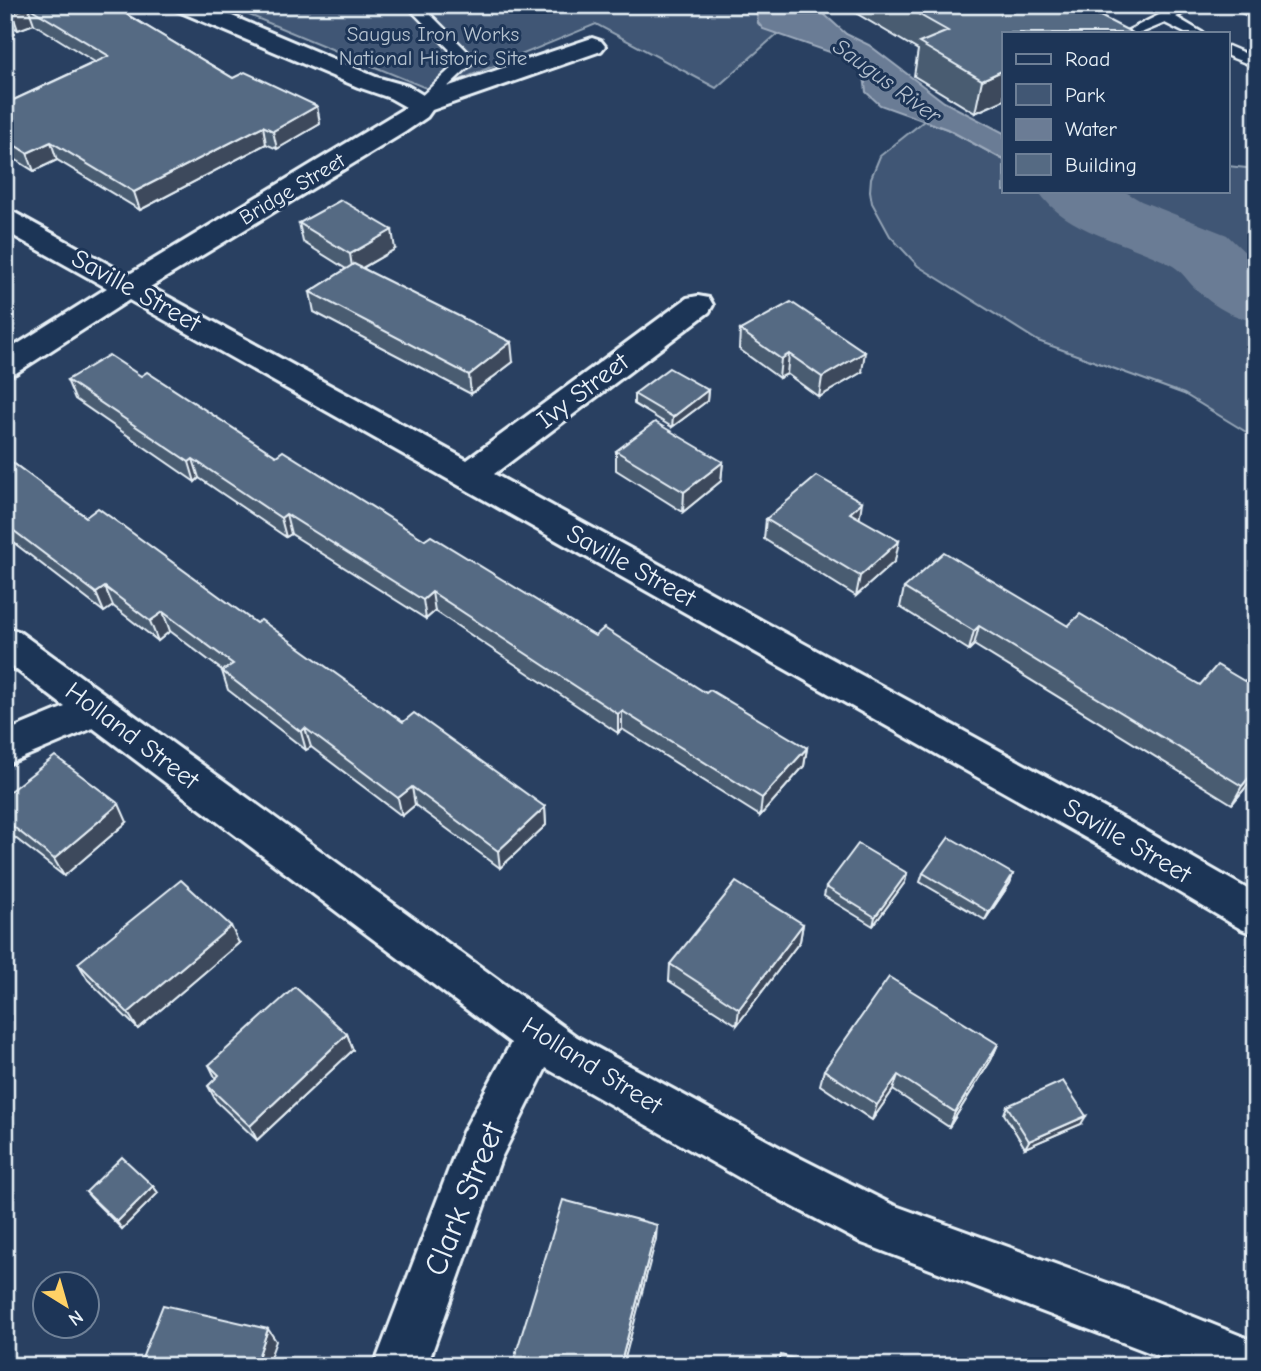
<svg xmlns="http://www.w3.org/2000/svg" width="1261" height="1371" font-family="'Comic Neue',sans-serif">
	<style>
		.green { fill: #415774; stroke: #94a4b6; stroke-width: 2 }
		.water { fill: #6b7c95; stroke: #9dabbd; stroke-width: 2 }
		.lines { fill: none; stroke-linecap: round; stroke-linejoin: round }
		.river { fill: #6b7c95; fill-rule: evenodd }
		.lane-casing { stroke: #e8f1f8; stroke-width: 5 }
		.street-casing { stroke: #e8f1f8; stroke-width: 6 }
		.secondary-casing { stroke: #e8f1f8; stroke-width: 6 }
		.lane { fill: #1d3557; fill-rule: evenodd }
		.street { fill: #1d3557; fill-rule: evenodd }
		.secondary { fill: #1d3557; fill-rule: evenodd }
		.wall { fill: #495b71; stroke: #e8f1f8; stroke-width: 2 }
		.shaded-wall { fill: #3c4a5c; stroke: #e8f1f8; stroke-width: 2 }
		.building { fill: #556a83; stroke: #e8f1f8; stroke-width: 2 }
		.labels { text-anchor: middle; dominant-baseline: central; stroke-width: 6; stroke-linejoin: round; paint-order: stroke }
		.far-park-label { font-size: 21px; fill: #b6c3d0; stroke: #1d3557 }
		.far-street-label { font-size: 21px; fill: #e8f1f8; stroke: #1d3557 }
		.far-water-label { font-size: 23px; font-style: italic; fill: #b6c2d0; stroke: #1d3557 }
		.street-label { font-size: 26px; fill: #e8f1f8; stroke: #1d3557 }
		.near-street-label { font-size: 32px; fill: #e8f1f8; stroke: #1d3557 }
	</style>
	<rect width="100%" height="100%" fill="#294061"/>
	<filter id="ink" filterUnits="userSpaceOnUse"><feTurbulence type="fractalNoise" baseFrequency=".0143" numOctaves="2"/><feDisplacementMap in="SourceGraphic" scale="14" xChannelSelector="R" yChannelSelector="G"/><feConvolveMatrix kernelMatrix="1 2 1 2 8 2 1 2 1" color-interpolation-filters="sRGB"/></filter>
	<g filter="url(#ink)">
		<!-- green -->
		<g class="green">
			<path d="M225,5H810L716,88L596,24L433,91Z"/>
			<path d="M924,121L947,129L1004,160V191H1228V166L1256,169V438L1184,394L1038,341L918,266L890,236L872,203L870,191L871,178L880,156Z"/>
		</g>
		<!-- water -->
		<path class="water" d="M756,5H814L846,34L869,45L944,102L1004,133V160L947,129L880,105L866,92L864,75L853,60L763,29L758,23Z"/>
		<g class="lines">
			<!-- river -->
			<path class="river" d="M1038,191H1124L1141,201L1227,235L1256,263V322C1231,316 1214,307 1196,289C1188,282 1182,271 1173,266C1129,241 1068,235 1038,191Z"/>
			<defs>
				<g id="lane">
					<path d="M406,5H421L476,60L425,108H415L412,105L415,102L460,60Z"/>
					<path d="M1179,5H1198L1176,17L1203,33H1185L1165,23L1141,33H1123Z"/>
					<path d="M1228,46L1256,58V67L1228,56Z"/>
				</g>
				<g id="street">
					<path d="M173,5H206L376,77L408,86L423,95L583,41L592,38L601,41L605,46L601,51L432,110L427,117L405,132L150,287L467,460L687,298L698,296L709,298L713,305L709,312L494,474L1146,831L1256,894V935L1241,929L1116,855L129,300L16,373L5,376V352L107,288L5,231V210L15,213L128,275L406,107L390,98L358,87L176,10Z"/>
					<path d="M5,627L18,631L577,1037L788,1152L893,1205L1137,1294L1256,1342V1366H1185L862,1243L754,1186L546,1068L501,1158L427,1366H374L463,1132L511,1043L93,728L5,765V732L65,707L5,661Z"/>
				</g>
				<path id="secondary" d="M1235,5H1256V17L1238,10Z"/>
			</defs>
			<!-- lane casing -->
			<use href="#lane" class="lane-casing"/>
			<!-- street casing -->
			<use href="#street" class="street-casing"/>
			<!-- secondary casing -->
			<use href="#secondary" class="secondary-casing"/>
			<!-- lane -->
			<use href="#lane" class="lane"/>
			<!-- street -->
			<use href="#street" class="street"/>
			<!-- secondary -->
			<use href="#secondary" class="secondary"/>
		</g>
		<!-- wall -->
		<g class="wall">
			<path d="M5,5H111L233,78L317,106L320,124L277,149L266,144L140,210L57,160L34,171L5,153V104L95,62L34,24L18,30L5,22Z"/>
			<path d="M855,5H1080L1004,33V100L975,113L914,76L918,50L854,12Z"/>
			<path d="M299,223L395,249L363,268L513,362L471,394L314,312L310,292L346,269L303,242Z"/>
			<path d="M740,330L862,372L819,397L787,374L779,378L739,349Z"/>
			<path d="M141,376L276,456L595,636L706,693L807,748L804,766L760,816L622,729L618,733L435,611L426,619L291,534L286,537L199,478L195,482L75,399L67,380Z"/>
			<path d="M708,390L707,401L672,427L634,404V394Z"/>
			<path d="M616,451L723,462L721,481L683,512L616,470Z"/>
			<path d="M5,457L86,517L256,623L403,722L545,807L546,825L500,868L415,805L402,816L311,747L306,750L228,690L222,671H223L170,631L158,641L113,606L104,612L5,536Z"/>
			<path d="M859,518L895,561L856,596L764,539L766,519Z"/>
			<path d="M904,588L1068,626L1200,685L1256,688V775L1232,804L974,645L969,650L900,607Z"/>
			<path d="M5,795L127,822L64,876L5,830Z"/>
			<path d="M907,873L905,882L873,926L824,896L826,887Z"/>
			<path d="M923,873L1013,874L1010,883L985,920L920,882Z"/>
			<path d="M803,924L800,941L737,1025L669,981L670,964Z"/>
			<path d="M239,943L138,1029L88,980L78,963Z"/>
			<path d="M347,1034L353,1050L257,1140L216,1101L208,1086L216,1079L209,1065Z"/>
			<path d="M998,1044L991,1060L949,1127L893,1090L872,1120L820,1085L824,1070Z"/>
			<path d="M1007,1106L1081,1124L1025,1148L1004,1114Z"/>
			<path d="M153,1186L158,1193L122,1229L92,1199L86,1192Z"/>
		</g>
		<!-- shaded-wall -->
		<g class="shaded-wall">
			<path d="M28,7L34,24L18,30L12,13Z"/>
			<path d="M1004,70V100L975,113L982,80Z"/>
			<path d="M317,106L320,124L277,149L273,131Z"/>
			<path d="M263,126L266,144L140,210L134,192Z"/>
			<path d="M51,142L57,160L34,171L27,153Z"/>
			<path d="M392,230L395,249L353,273L350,254Z"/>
			<path d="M511,342L513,362L471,394L469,375Z"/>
			<path d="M865,352L862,372L819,397L822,377Z"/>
			<path d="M789,354L787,374L779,378L781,359Z"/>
			<path d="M708,390L707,401L672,427L673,417Z"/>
			<path d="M193,459L199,478L195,482L189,462Z"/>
			<path d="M723,462L721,481L683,512L684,492Z"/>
			<path d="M862,502L859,522L850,513Z"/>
			<path d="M286,514L291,534L286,537L281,518Z"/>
			<path d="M899,541L895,561L856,596L860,576Z"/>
			<path d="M105,587L113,606L104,612L96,593Z"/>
			<path d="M432,592L435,611L426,619L423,600Z"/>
			<path d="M163,612L170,631L158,641L150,621Z"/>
			<path d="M979,626L974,645L969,650L974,631Z"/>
			<path d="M622,711V729L618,733V714Z"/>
			<path d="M305,728L311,747L306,750L301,732Z"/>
			<path d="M807,748L804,766L760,816L762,798Z"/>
			<path d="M1256,769V775L1232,804L1242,786Z"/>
			<path d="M412,787L415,805L402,816L398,798Z"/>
			<path d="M119,804L127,822L64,876L54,859Z"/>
			<path d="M545,807L546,825L500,868L498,851Z"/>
			<path d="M907,873L905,882L873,926L875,917Z"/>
			<path d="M1013,874L1010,883L985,920L989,912Z"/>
			<path d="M803,924L800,941L737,1025L739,1009Z"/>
			<path d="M231,926L239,943L138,1029L128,1013Z"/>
			<path d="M347,1034L353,1050L257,1140L250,1126Z"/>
			<path d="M998,1044L991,1060L949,1127L955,1112Z"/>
			<path d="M898,1075L893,1090L872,1120L877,1105Z"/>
			<path d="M1086,1116L1081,1124L1025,1148L1029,1141Z"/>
			<path d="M153,1186L158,1193L122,1229L117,1222Z"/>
			<path d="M657,1225L656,1239L623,1366H620Z"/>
			<path d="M268,1329L276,1341L267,1366H255Z"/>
		</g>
		<!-- building -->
		<g class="building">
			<path d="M5,5H111L233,78L245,72L317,106L273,131L263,126L134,192L51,142L27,153L5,139V104L109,56L28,7L12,13L5,9Z"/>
			<path d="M902,5H1079L1133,33H1004V70L982,80L919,43L948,31Z"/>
			<path d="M341,200L392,230L350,254L299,223Z"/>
			<path d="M354,264L511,342L469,375L310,292Z"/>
			<path d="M791,302L865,352L822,377L789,354L781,359L740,330Z"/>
			<path d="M109,355L141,376L147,372L276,456L283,451L425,540L431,536L595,636L604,628L706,693L710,690L807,748L762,798L622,711L618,714L432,592L423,600L286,514L281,518L193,459L189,462L67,380Z"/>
			<path d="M669,368L708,390L673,417L634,394Z"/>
			<path d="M655,422L723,462L684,492L616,451Z"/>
			<path d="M5,457L86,517L98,508L256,623L261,620L403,722L414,713L545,807L498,851L412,787L398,798L305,728L301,732L222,671L233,664L163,612L150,621L105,587L96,593L5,524Z"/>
			<path d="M817,476L862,502L850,513L899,541L860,576L766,519Z"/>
			<path d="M944,552L1068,626L1080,614L1200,685L1217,665L1256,688V769L1242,786L979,626L974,631L904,588Z"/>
			<path d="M55,756L119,804L54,859L5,820V795Z"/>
			<path d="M949,837L1013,874L989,912L923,873Z"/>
			<path d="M858,844L907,873L875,917L826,887Z"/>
			<path d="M181,880L231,926L128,1013L78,963Z"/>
			<path d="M736,882L803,924L739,1009L670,964Z"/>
			<path d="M889,977L998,1044L955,1112L898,1075L877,1105L824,1070Z"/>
			<path d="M295,987L347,1034L250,1126L208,1086L219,1075L209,1065Z"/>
			<path d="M1063,1081L1086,1116L1029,1141L1007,1106Z"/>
			<path d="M122,1157L153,1186L117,1222L86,1192Z"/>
			<path d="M563,1200L657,1225L620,1366H512Z"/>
			<path d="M163,1305L268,1329L255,1366H139Z"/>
			<path d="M781,1355L819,1366H778Z"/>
		</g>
	</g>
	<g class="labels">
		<!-- far-park labels -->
		<g class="far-park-label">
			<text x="433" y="34">Saugus Iron Works<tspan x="433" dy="24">National Historic Site</tspan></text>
		</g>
		<!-- far-street labels -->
		<g class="far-street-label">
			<text transform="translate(292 189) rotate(-31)">Bridge Street</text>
		</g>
		<!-- far-water labels -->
		<g class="far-water-label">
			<text transform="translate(887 81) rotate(36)">Saugus River</text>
		</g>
		<!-- street labels -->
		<g class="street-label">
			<text transform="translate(136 291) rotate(29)">Saville Street</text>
			<text transform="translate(583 391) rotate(-37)">Ivy Street</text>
			<text transform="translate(631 566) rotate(29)">Saville Street</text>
			<text transform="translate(132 736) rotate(37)">Holland Street</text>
			<text transform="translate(1127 841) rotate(30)">Saville Street</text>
			<text transform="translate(592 1066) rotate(32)">Holland Street</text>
		</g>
		<!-- near-street labels -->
		<g class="near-street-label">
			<text transform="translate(464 1199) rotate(-68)">Clark Street</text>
		</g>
	</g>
	<!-- margin -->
	<rect width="1261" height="1371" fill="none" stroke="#1d3557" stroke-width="28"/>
	<rect x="14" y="14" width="1233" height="1343" fill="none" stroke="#e8f1f8" stroke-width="2.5" filter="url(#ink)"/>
	<!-- legend -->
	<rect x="1002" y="32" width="228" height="161" fill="#1d3557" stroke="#6e8097" stroke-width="2"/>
	<rect x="1016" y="54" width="35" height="10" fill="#1d3557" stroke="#6e8097" stroke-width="2"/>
	<text x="1065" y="66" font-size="21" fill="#e8f1f8">Road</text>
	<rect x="1016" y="84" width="35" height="21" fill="#415774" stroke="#6e8097" stroke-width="2"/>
	<text x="1065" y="102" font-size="21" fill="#e8f1f8">Park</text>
	<rect x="1016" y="119" width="35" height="21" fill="#6b7c95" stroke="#6e8097" stroke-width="2"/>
	<text x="1065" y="136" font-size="21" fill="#e8f1f8">Water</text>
	<rect x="1016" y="154" width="35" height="21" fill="#556a83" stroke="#6e8097" stroke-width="2"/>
	<text x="1065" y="172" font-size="21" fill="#e8f1f8">Building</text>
	<!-- north arrow -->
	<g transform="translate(66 1305) rotate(143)"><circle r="33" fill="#1d3557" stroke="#6e8097" stroke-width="2"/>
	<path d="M0-5L12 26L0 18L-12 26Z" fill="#ffd166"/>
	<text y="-10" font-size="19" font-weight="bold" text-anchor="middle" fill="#e8f1f8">N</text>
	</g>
</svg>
